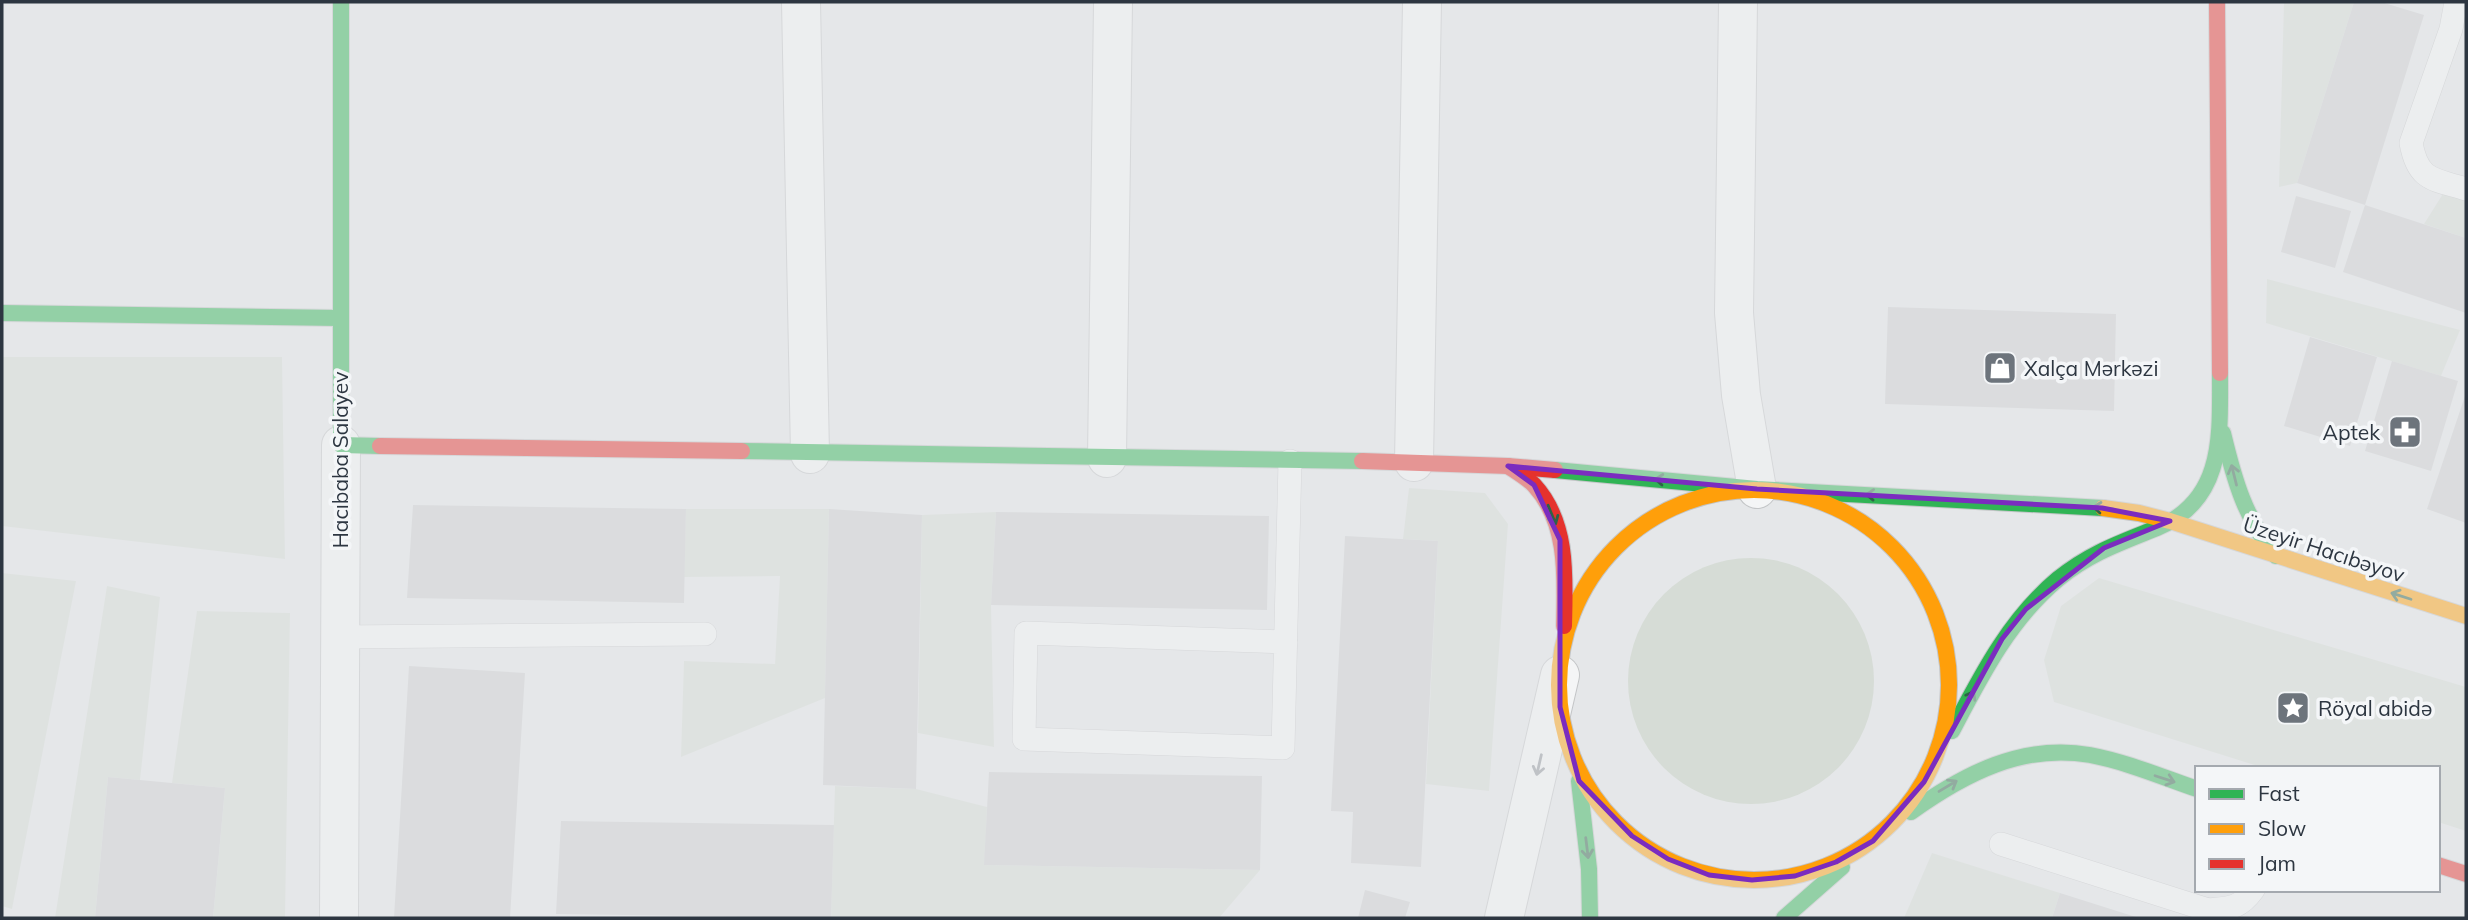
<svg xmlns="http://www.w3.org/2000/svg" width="2468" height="920" font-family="Mulish,sans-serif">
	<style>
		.green { fill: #d6dcd6 }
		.building { fill: #cecfd1 }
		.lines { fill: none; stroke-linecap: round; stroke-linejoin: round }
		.lane-casing { stroke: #c3c5c7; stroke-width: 24 }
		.street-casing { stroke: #c3c5c7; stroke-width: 40 }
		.fast-casing { stroke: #c3c5c7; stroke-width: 18 }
		.slow-casing { stroke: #c3c5c7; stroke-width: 18 }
		.jam-casing { stroke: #c3c5c7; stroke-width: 18 }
		.lane { stroke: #f4f5f6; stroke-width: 23 }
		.street { stroke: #f4f5f6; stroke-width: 38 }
		.fast { stroke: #30b455; stroke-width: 16 }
		.slow { stroke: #ff9f0a; stroke-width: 16 }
		.jam { stroke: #e5322d; stroke-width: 16 }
		.oneway { stroke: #2e6248 }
		.oneway2 { stroke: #90969c }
		.marked { fill: none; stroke: #7b2cbf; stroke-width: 5; stroke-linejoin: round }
		.labels { text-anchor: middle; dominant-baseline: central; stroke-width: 7; stroke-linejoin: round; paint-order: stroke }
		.poi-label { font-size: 21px; fill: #2d3641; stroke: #f4f6f8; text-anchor: start }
		.street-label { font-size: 21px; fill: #2d3641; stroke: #f4f6f8 }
	</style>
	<rect width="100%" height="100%" fill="#e5e7e9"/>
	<!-- green -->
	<g class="green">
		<path d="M2284,2H2354L2297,183L2279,187Z"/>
		<path d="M2446,189L2466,196V238L2424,224Z"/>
		<path d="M2267,279L2460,330L2441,376L2266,323Z"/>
		<path d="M2,357H282L285,559L2,526Z"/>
		<path d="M1409,488L1485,493L1508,524L1489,791L1426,784L1438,541L1403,539Z"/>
		<path d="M686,509H829L825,698L681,757L684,661L775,664L780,576L684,577Z"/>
		<path d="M996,512L991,605L994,747L918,733L922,515Z"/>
		<circle cx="1751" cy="681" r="123"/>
		<path d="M2,573L76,581L12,909L2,906Z"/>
		<path d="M2099,578L2466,687V831L2438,822V768H2264L2054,702L2044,660L2061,606Z"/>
		<path d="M107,586L160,597L140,780L108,777L95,918H55Z"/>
		<path d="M197,611L290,613L285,918H213L225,788L172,783Z"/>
		<path d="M835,786L916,789L987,807L985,865L1260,870L1219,918H831Z"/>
		<path d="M1932,853L2060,893L2052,918H1904Z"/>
	</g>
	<!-- building -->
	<g class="building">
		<path d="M2354,2H2381L2424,15L2365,205L2297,183Z"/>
		<path d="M2296,196L2351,211L2335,268L2281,252Z"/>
		<path d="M2365,205L2466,238V313L2343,272Z"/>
		<path d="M1888,307L2116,314L2114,411L1885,404Z"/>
		<path d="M2310,337L2377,357L2350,446L2284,426Z"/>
		<path d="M2392,361L2458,381L2431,471L2365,451Z"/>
		<path d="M2466,393V523L2427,509Z"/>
		<path d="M413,505L686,509L684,603L407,598Z"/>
		<path d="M829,509L922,515L916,789L823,785Z"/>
		<path d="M996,512L1269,516L1267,610L991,605Z"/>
		<path d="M1345,536L1438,541L1421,867L1351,863L1353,812L1331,811Z"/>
		<path d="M409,666L525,673L510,918H394Z"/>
		<path d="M989,772L1262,776L1260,870L984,865Z"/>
		<path d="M108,777L225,788L213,918H95Z"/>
		<path d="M561,821L834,825L831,918L556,914Z"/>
		<path d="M1365,890L1410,902L1405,918H1358Z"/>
		<path d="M2060,893L2139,918H2052Z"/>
	</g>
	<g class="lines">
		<defs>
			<g id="lane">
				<path d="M2456,2L2451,29L2411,143C2418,181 2433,179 2466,189"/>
				<path d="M339,637L705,634"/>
				<path d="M1286,642L1026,633L1024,739L1283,748L1290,461"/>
				<path d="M2001,844L2208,910C2230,908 2239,909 2253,890"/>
			</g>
			<g id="street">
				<path d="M801,2L810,454"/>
				<path d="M1738,2L1734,313L1741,395L1757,489"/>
				<path d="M1107,458L1113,2"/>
				<path d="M1414,462L1422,2"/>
				<path d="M339,918L341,445"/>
				<path d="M1504,918L1560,675"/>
			</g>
			<g id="fast">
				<path d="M341,2V445L380,446"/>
				<path d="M2,313L339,318"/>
				<path d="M2223,433C2234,479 2245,519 2276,556"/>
				<path d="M742,451L1362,461"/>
				<path d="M1555,470L1757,489L2103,508"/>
				<path d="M1952,731C1981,676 2009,620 2058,579C2090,553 2120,543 2157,528C2225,500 2220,435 2220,373"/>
				<path d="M1579,781L1589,869L1590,918"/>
				<path d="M1911,812C1964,774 2023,743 2090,755C2127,762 2162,777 2197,789"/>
				<path d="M1784,918L1842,867"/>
			</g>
			<g id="slow">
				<circle cx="1754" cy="685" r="195"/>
				<path d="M2103,508L2139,513L2170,521L2466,616"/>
			</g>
			<g id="jam">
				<path d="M2217,2L2220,373"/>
				<path d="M380,446L742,451"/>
				<path d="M1362,461L1508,466L1555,470"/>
				<path d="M1508,466C1517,472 1527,478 1534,485C1569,523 1565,579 1564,626"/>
				<path d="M2438,865L2466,874"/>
			</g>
		</defs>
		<!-- lane casing -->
		<use href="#lane" class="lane-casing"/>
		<!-- street casing -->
		<use href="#street" class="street-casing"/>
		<!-- fast casing -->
		<use href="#fast" class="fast-casing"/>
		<!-- slow casing -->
		<use href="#slow" class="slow-casing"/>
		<!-- jam casing -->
		<use href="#jam" class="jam-casing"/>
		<!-- lane -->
		<use href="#lane" class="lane"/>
		<!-- street -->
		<use href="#street" class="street"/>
		<!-- fast -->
		<use href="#fast" class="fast"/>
		<!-- slow -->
		<use href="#slow" class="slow"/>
		<!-- jam -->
		<use href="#jam" class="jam"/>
	</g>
	<!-- one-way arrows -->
	<defs><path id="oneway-shaft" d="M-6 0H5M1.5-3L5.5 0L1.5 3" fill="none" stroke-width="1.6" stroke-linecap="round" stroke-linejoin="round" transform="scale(1.75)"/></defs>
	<g class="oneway">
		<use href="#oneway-shaft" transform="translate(2234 475) rotate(-104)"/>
		<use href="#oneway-shaft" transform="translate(1665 480) rotate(-175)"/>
		<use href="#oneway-shaft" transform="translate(1876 495) rotate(-177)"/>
		<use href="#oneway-shaft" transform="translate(2103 508) rotate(-174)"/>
		<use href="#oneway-shaft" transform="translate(1552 515) rotate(68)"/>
		<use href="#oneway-shaft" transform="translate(2401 596) rotate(-162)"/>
		<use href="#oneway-shaft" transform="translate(1969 700) rotate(-61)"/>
		<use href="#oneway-shaft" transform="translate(2165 779) rotate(18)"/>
		<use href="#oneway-shaft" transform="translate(1948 786) rotate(-31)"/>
		<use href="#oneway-shaft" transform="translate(1587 848) rotate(83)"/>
	</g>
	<use class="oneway2" href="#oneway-shaft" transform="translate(1539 765) rotate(103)"/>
	<!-- marked area -->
	<path d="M0 0H2468V920H0ZM1508,466L1757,489L2102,508L2170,521L2104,548L2026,609L2002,639L1924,782L1873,841L1836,862L1795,876L1752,880L1709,875L1668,859L1632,836L1579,781L1560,707V540L1534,485Z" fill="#e5e7e9" fill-opacity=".55" fill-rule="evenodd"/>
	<path class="marked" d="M1508,466L1757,489L2102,508L2170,521L2104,548L2026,609L2002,639L1924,782L1873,841L1836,862L1795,876L1752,880L1709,875L1668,859L1632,836L1579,781L1560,707V540L1534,485Z"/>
	<!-- icons -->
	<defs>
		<symbol id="shop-square" viewBox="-11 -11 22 22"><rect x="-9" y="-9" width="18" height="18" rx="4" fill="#6d747c" stroke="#f4f6f8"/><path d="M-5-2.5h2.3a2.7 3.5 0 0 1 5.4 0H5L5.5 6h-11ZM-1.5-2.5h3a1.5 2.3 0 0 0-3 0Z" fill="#fff"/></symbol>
		<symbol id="pharmacy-square" viewBox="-11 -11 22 22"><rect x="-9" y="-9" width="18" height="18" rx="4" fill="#6d747c" stroke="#f4f6f8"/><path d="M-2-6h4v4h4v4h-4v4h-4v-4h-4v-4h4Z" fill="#fff"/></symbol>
		<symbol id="sight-square" viewBox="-11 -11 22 22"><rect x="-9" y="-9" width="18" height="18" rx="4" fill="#6d747c" stroke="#f4f6f8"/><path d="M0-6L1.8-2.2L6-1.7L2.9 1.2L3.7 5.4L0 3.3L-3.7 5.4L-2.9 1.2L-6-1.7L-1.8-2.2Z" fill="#fff"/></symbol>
	</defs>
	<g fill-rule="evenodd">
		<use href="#shop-square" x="1981" y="349" width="38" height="38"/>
		<use href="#pharmacy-square" x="2386" y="413" width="38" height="38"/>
		<use href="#sight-square" x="2274" y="689" width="38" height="38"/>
	</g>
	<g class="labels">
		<!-- poi labels -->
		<g class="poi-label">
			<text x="2024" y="368">Xalça Mərkəzi</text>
			<text x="2380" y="432" text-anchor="end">Aptek</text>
			<text x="2318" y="708">Röyal abidə</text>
		</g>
		<!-- street labels -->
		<g class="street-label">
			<text transform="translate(340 460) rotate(-90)">Hacıbaba Salayev</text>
			<text transform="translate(2324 549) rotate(18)">Üzeyir Hacıbəyov</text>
		</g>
	</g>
	<!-- border -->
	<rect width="2468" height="920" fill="none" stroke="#2d3641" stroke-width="7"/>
	<!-- legend -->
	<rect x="2195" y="766" width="245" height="126" fill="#f4f6f8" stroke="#a4a9af" stroke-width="2"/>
	<rect x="2209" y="789" width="35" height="10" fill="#30b455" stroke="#a4a9af" stroke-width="2"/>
	<text x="2258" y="801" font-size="21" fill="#2d3641">Fast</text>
	<rect x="2209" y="824" width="35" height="10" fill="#ff9f0a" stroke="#a4a9af" stroke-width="2"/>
	<text x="2258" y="836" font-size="21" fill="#2d3641">Slow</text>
	<rect x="2209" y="859" width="35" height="10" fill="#e5322d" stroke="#a4a9af" stroke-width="2"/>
	<text x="2258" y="871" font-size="21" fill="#2d3641">Jam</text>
</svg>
